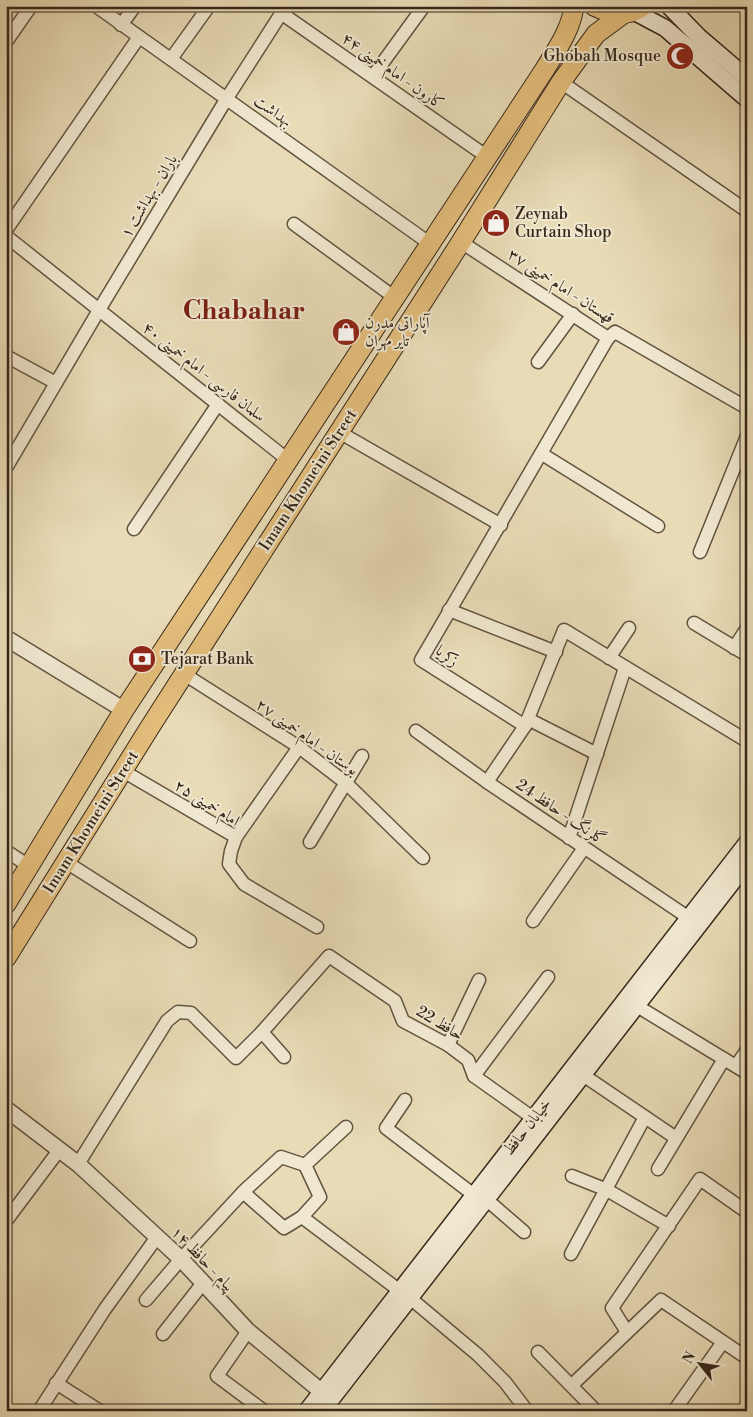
<svg xmlns="http://www.w3.org/2000/svg" width="753" height="1417" font-family="'Libre Bodoni',Amiri,serif">
	<style>
		.lines { fill: none; stroke-linecap: round; stroke-linejoin: round }
		.minor-casing { stroke: #625441; stroke-width: 15 }
		.tertiary-casing { stroke: #625441; stroke-width: 18 }
		.secondary-casing { stroke: #35271a; stroke-width: 19 }
		.primary-casing { stroke: #35271a; stroke-width: 21 }
		.minor { stroke: #f0e8d0; stroke-width: 12 }
		.tertiary { stroke: #f0e8d0; stroke-width: 15 }
		.secondary { stroke: #f0e8d0; stroke-width: 16 }
		.primary { stroke: #e4be7b; stroke-width: 19 }
		.labels { text-anchor: middle; dominant-baseline: central; stroke-width: 4; stroke-linejoin: round; paint-order: stroke }
		.poi-label { font-size: 16px; fill: #35271a; stroke: #f0e8d0; text-anchor: start }
		.street-label { font-size: 16px; fill: #35271a; stroke: #f0e8d0 }
		.town-label { font-size: 26px; font-weight: bold; fill: #7a1f14; stroke: #f0e8d0 }
	</style>
	<rect width="100%" height="100%" fill="#e8dbb6"/>
	<filter id="stains"><feTurbulence type="fractalNoise" baseFrequency=".004" numOctaves="4"/><feColorMatrix values="0 0 0 0 .2 0 0 0 0 .09 0 0 0 0 .02 0 0 0 .5 -.17"/></filter>
	<radialGradient id="worn" r=".72"><stop offset=".6" stop-color="#630" stop-opacity="0"/><stop offset="1" stop-color="#630" stop-opacity=".3"/></radialGradient>
	<g class="lines">
		<defs>
			<g id="minor">
				<path d="M96,6L429,243"/>
				<path d="M281,13L486,156"/>
				<path d="M121,25L135,6"/>
				<path d="M6,42L31,6"/>
				<path d="M171,59L209,6"/>
				<path d="M373,76L424,6"/>
				<path d="M561,82L747,211"/>
				<path d="M294,224L394,297"/>
				<path d="M6,230L139,37"/>
				<path d="M6,236L288,460"/>
				<path d="M461,242L608,338L615,332L747,408"/>
				<path d="M6,356L56,383"/>
				<path d="M538,362L573,314"/>
				<path d="M339,432L501,525"/>
				<path d="M542,454L658,526"/>
				<path d="M6,468L99,310L227,98L286,6"/>
				<path d="M134,529L218,404"/>
				<path d="M700,552L747,436"/>
				<path d="M449,610L556,652"/>
				<path d="M694,623L747,655"/>
				<path d="M734,648L747,628"/>
				<path d="M609,658L629,628"/>
				<path d="M184,674L299,747L346,783L423,858"/>
				<path d="M528,719L597,754"/>
				<path d="M525,726L421,660L608,338"/>
				<path d="M416,731L487,782L689,918"/>
				<path d="M123,771L236,837L231,851L229,864L244,884L317,927"/>
				<path d="M487,782L525,726L564,630L747,741"/>
				<path d="M236,837L299,747"/>
				<path d="M569,838L625,668"/>
				<path d="M310,842L362,756"/>
				<path d="M6,851L29,866"/>
				<path d="M66,862L190,941"/>
				<path d="M533,921L584,848"/>
				<path d="M637,1006L747,1073"/>
				<path d="M262,1032L284,1057"/>
				<path d="M448,1045L479,980"/>
				<path d="M736,1066L747,1050"/>
				<path d="M583,1075L676,1138"/>
				<path d="M474,1076L548,977"/>
				<path d="M405,1100L386,1128L474,1195"/>
				<path d="M78,1164L167,1021L178,1012L191,1013L236,1058L262,1032L329,956L395,1001L403,1021L448,1045L468,1060L474,1076L533,1118"/>
				<path d="M305,1165L346,1127"/>
				<path d="M658,1169L724,1059"/>
				<path d="M572,1176L607,1190L669,1226"/>
				<path d="M486,1199L524,1232"/>
				<path d="M302,1217L400,1291"/>
				<path d="M6,1221L60,1149"/>
				<path d="M571,1254L645,1117"/>
				<path d="M410,1298L478,1355L505,1382L527,1411"/>
				<path d="M146,1300L181,1259L243,1192L281,1157L305,1165L320,1197L302,1217L284,1228L243,1192"/>
				<path d="M248,1331L217,1376L264,1411"/>
				<path d="M627,1332L612,1308L700,1179L747,1212"/>
				<path d="M163,1334L203,1283"/>
				<path d="M538,1352L596,1411"/>
				<path d="M56,1383L100,1411"/>
				<path d="M572,1385L661,1300L747,1358"/>
				<path d="M39,1411L105,1309L157,1237"/>
				<path d="M674,1411L723,1342"/>
			</g>
			<g id="tertiary">
				<path d="M6,638L124,710"/>
				<path d="M6,1109L78,1164L181,1259L248,1331L322,1392"/>
			</g>
			<g id="secondary">
				<path d="M669,6L699,37L747,78"/>
				<path d="M633,11L665,28L747,99"/>
				<path d="M307,1411L747,843"/>
				<path d="M322,1411L747,863"/>
			</g>
			<g id="primary">
				<path d="M594,6C610,14 628,17 643,6"/>
				<path d="M6,904L124,710L545,69C557,49 571,30 574,6"/>
				<path d="M6,958L150,727L461,242L561,82L596,34L623,14"/>
			</g>
		</defs>
		<!-- minor casing -->
		<use href="#minor" class="minor-casing"/>
		<!-- tertiary casing -->
		<use href="#tertiary" class="tertiary-casing"/>
		<!-- secondary casing -->
		<use href="#secondary" class="secondary-casing"/>
		<!-- primary casing -->
		<use href="#primary" class="primary-casing"/>
		<!-- minor -->
		<use href="#minor" class="minor"/>
		<!-- tertiary -->
		<use href="#tertiary" class="tertiary"/>
		<!-- secondary -->
		<use href="#secondary" class="secondary"/>
		<!-- primary -->
		<use href="#primary" class="primary"/>
	</g>
	<!-- icons -->
	<defs>
		<symbol id="mosque-disc" viewBox="-11 -11 22 22"><circle r="9.5" fill="#8f2418" stroke="#f0e8d0"/><path d="M3.5-4.9A6 6 0 1 0 3.5 4.9A5 5 0 1 1 3.5-4.9Z" fill="#fff"/></symbol>
		<symbol id="shop-disc" viewBox="-11 -11 22 22"><circle r="9.5" fill="#8f2418" stroke="#f0e8d0"/><path d="M-5-2.5h2.3a2.7 3.5 0 0 1 5.4 0H5L5.5 6h-11ZM-1.5-2.5h3a1.5 2.3 0 0 0-3 0Z" fill="#fff"/></symbol>
		<symbol id="bank-disc" viewBox="-11 -11 22 22"><circle r="9.5" fill="#8f2418" stroke="#f0e8d0"/><path d="M-6-4H6V4H-6ZM0-2.3a2.3 2.3 0 1 0 0 4.6a2.3 2.3 0 1 0 0-4.6Z" fill="#fff"/></symbol>
	</defs>
	<g fill-rule="evenodd">
		<use href="#mosque-disc" x="664" y="40" width="32" height="32"/>
		<use href="#shop-disc" x="480" y="207" width="32" height="32"/>
		<use href="#shop-disc" x="330" y="316" width="32" height="32"/>
		<use href="#bank-disc" x="126" y="643" width="32" height="32"/>
	</g>
	<g class="labels">
		<!-- poi labels -->
		<g class="poi-label">
			<text x="661" y="56" text-anchor="end">Ghobah Mosque</text>
			<text x="515" y="214">Zeynab<tspan x="515" dy="18">Curtain Shop</tspan></text>
			<text x="365" y="323">آپاراتی مدرن<tspan x="365" dy="18">تایر مهران</tspan></text>
			<text x="161" y="659">Tejarat Bank</text>
		</g>
		<!-- street labels -->
		<g class="street-label">
			<text transform="translate(393 71) rotate(35)">کارون - امام خمینی ۴۴</text>
			<text transform="translate(273 111) rotate(35)">بهداشت</text>
			<text transform="translate(149 196) rotate(-59)">باران - بهداشت ۱</text>
			<text transform="translate(561 286) rotate(33)">قهستان - امام خمینی ۳۷</text>
			<text transform="translate(204 372) rotate(38)">سلمان فارسی - امام خمینی ۴۰</text>
			<text transform="translate(308 480) rotate(-57)">Imam Khomeini Street</text>
			<text transform="translate(447 656) rotate(37)">زکریا</text>
			<text transform="translate(307 737) rotate(35)">بوستان - امام خمینی ۲۷</text>
			<text transform="translate(207 803) rotate(32)">امام خمینی ۲۵</text>
			<text transform="translate(561 812) rotate(34)">گلرنگ - حافظ 24</text>
			<text transform="translate(91 822) rotate(-58)">Imam Khomeini Street</text>
			<text transform="translate(440 1023) rotate(31)">حافظ 22</text>
			<text transform="translate(527 1127) rotate(-52)">خیابان حافظ</text>
			<text transform="translate(203 1259) rotate(46)">پیام - حافظ ۱۴</text>
		</g>
		<!-- town labels -->
		<g class="town-label">
			<text x="244" y="311">Chabahar</text>
		</g>
	</g>
	<!-- margin -->
	<rect width="753" height="1417" fill="none" stroke="#e8dbb6" stroke-width="25"/>
	<rect x="8" y="8" width="738" height="1402" fill="none" stroke="#35271a" stroke-width="2.5"/>
	<rect x="12" y="12" width="728" height="1392" fill="none" stroke="#35271a"/>
	<!-- north arrow -->
	<g transform="translate(700 1364) rotate(300)" stroke="#f0e8d0" stroke-width="4" paint-order="stroke">
	<path d="M0-4L9 19L0 12L-9 19Z" fill="#35271a"/>
	<text y="-8" font-size="14" font-weight="bold" text-anchor="middle" fill="#35271a">N</text>
	</g>
	<rect width="100%" height="100%" filter="url(#stains)"/>
	<rect width="100%" height="100%" fill="url(#worn)"/>
</svg>
